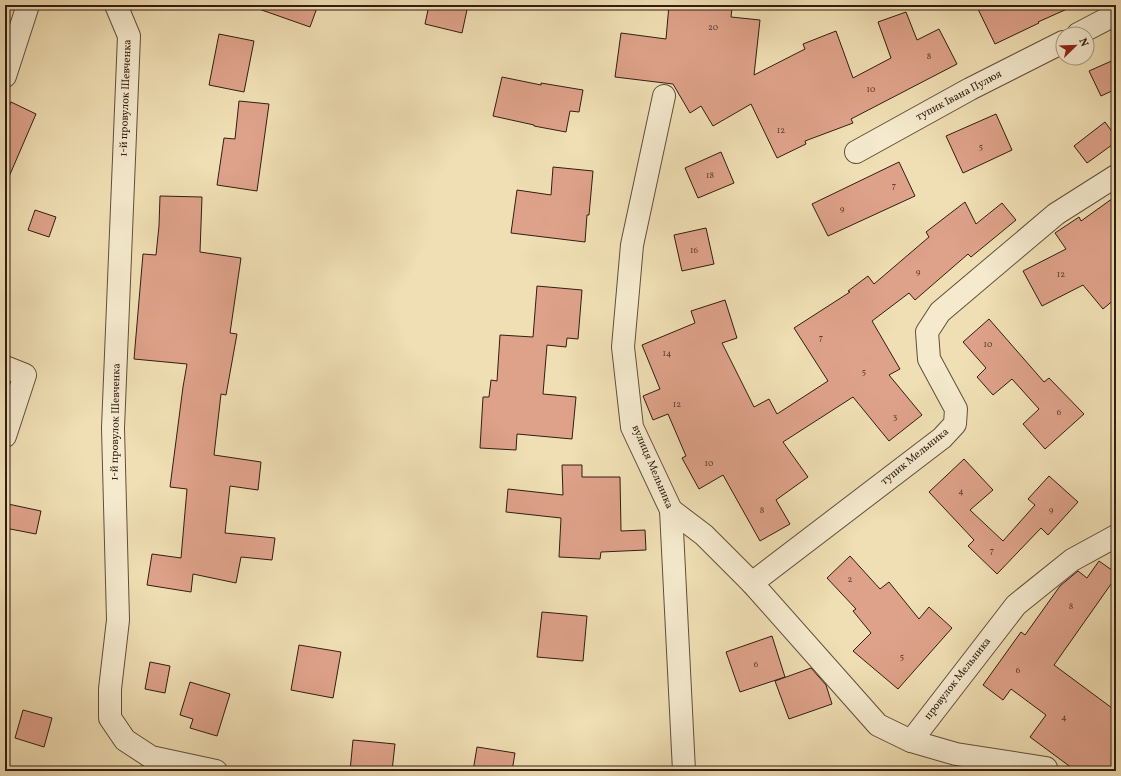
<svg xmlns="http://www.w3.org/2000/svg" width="1121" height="776" font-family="Vollkorn,serif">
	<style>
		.building { fill: #dea28a; stroke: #311d11 }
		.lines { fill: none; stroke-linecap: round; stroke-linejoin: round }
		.street-casing { stroke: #614e3a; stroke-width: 24 }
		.street { stroke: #f5eace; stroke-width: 22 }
		.labels { text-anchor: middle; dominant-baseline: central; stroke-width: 4; stroke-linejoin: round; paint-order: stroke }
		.number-label { font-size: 9px; fill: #5c3e2f }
		.street-label { font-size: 11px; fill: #311d11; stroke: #f5eace }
	</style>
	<rect width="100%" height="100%" fill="#f0dfb4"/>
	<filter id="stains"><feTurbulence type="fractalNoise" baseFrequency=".005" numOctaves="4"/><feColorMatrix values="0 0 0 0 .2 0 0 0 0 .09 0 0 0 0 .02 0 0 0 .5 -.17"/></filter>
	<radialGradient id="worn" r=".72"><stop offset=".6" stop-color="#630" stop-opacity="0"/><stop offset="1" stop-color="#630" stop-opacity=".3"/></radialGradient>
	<!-- building -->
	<g class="building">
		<path d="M256,5H318L310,27L256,8Z"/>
		<path d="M429,5H468L462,33L425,24Z"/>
		<path d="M669,5H705L732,8L731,17L760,20L754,75L805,49L803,44L836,31L853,78L891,58L878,22L906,12L917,40L939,29L957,64L851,119L853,123L805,141L806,144L777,158L751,104L713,126L701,106L690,113L673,84L615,77L621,33L666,39Z"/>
		<path d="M976,5H1076L1038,22L1039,23L995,44Z"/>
		<path d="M219,34L254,41L244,92L209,85Z"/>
		<path d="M1116,59V89L1101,96L1089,71Z"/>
		<path d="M502,77L541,85V83L583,90L579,112L570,111L566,132L534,126V125L493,116Z"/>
		<path d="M239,101L269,104L257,191L217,185L224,138L235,139Z"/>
		<path d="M11,102L36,114L5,186V115Z"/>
		<path d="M996,114L1012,150L963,173L946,136Z"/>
		<path d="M1105,122L1116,137V142L1087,163L1074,146Z"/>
		<path d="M721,152L734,183L698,198L685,168Z"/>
		<path d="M899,162L915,196L828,236L812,204Z"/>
		<path d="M553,167L593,171L589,215H587L585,242L511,233L517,190L551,195Z"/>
		<path d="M160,196L202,197L200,252L241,258L230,333L237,334L226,395L221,394L214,455L261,462L258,490L230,486L225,533L275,538L272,560L241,557L236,583L193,574L191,592L147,585L152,554L181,558L187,489L170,487L183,387L187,364L134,359L143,254L156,255L159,226Z"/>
		<path d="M1116,196V298L1103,309L1083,285L1042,306L1023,271L1066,249L1055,233L1079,217L1081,221Z"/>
		<path d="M965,202L976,224L1002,203L1016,220L971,257L968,254L915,300L909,293L872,321L900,369L889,375L922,415L889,441L853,397L783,442L808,477L776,500L790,524L760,541L723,475L699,489L682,458L686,456L668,414L653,420L643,396L660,389L642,345L695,323L691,311L725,300L737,338L722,343L754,407L769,399L777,414L828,381L794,328L850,292L848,291L868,276L874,284L929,237L926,232Z"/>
		<path d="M35,210L56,217L49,237L28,230Z"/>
		<path d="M706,228L714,264L682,271L674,235Z"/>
		<path d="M537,286L582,290L578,339L567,338L566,347L547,345L543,394L576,397L572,439L517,434L516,450L480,448L483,397H489L491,380L497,381L500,335L533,337Z"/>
		<path d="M989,319L1044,382L1049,378L1084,414L1045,449L1023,424L1039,409L1012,379L993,395L977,377L986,368L963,342Z"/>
		<path d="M964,459L993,490L970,510L1003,541L1035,505L1028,499L1049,476L1078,502L1048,535L1041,528L997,574L968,546L974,540L929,492Z"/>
		<path d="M562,465H582V477H620L621,531L645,530L646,550L601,552L600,559L559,557L561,518L506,512L508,489L563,495Z"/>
		<path d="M8,504L41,511L36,534L5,528Z"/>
		<path d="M850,556L880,589L889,582L919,619L929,607L952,628L898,689L853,651L871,633L853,611L856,609L827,578Z"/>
		<path d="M1099,561L1116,573V577L1054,665L1116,711V771H1076L1030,737L1046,715L1011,689L1003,700L983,685L1021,632L1025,635L1060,586L1078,571L1087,578Z"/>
		<path d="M542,612L587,616L583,661L537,657Z"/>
		<path d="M772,636L785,677L740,692L726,652Z"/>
		<path d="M299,645L341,652L333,698L291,690Z"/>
		<path d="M150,662L170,666L165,693L145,689Z"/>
		<path d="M811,668L826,685L832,704L789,719L775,681Z"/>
		<path d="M190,682L230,694L217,736L190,728L193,719L180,715Z"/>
		<path d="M23,710L52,718L44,747L15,738Z"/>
		<path d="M353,740L395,744L392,771H350Z"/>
		<path d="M477,747L515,753L512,771H473Z"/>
	</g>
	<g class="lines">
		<defs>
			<g id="street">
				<path d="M116,5L129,36L113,428L118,620L110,689V718L125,740L151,757L216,771"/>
				<path d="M1078,34L1116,14"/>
				<path d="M5,76L28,5"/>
				<path d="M664,96L632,245L623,347L632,427L671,510L684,771"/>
				<path d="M856,152L970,89L1063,42"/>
				<path d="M5,367L25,375L5,436"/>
				<path d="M671,510L704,535L752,583L878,725L911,741"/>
				<path d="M752,583L942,438L955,424L956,409L929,359L927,332L940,312L1056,214L1116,176"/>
				<path d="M1046,768L956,754L911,741L1016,605L1072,560L1116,536"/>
			</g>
		</defs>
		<!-- street casing -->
		<use href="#street" class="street-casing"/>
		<!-- street -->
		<use href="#street" class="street"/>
	</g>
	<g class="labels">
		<!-- number labels -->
		<g class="number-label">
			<text x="713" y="27">20</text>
			<text x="929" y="56">8</text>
			<text x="871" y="89">10</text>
			<text x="781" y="130">12</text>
			<text x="981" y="146">5</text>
			<text x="710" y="175">18</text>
			<text x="894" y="185">7</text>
			<text x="842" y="209">9</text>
			<text x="694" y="250">16</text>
			<text x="918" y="272">9</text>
			<text x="1061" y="274">12</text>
			<text x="821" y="337">7</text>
			<text x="988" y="344">10</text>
			<text x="667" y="353">14</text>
			<text x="864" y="371">5</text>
			<text x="677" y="404">12</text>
			<text x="1059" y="412">6</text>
			<text x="895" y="416">3</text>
			<text x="709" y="463">10</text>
			<text x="961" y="491">4</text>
			<text x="762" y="510">8</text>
			<text x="1051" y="510">9</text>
			<text x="992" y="550">7</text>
			<text x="850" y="579">2</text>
			<text x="1071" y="606">8</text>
			<text x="902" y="656">5</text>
			<text x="756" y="664">6</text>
			<text x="1018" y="670">6</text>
			<text x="1064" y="717">4</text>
		</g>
		<!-- street labels -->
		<g class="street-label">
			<text transform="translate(959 96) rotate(-28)">тупик Івана Пулюя</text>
			<text transform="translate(126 98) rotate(-88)">1-й провулок Шевченка</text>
			<text transform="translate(116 422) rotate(-89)">1-й провулок Шевченка</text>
			<text transform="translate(915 457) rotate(-39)">тупик Мельника</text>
			<text transform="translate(652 467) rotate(67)">вулиця Мельника</text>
			<text transform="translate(958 679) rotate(-52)">провулок Мельника</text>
		</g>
	</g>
	<!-- margin -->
	<rect width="1121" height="776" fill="none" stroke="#f0dfb4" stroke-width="20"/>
	<rect x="6" y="6" width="1109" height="764" fill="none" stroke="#311d11" stroke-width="2"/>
	<rect x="10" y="10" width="1101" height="756" fill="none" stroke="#311d11"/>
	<!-- north arrow -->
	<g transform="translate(1075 46) rotate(67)"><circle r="19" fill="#f5eace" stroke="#a79882"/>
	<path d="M0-3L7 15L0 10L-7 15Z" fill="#8f2418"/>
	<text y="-6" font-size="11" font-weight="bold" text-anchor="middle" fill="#311d11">N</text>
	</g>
	<rect width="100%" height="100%" filter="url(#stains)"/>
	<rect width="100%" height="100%" fill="url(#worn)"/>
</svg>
